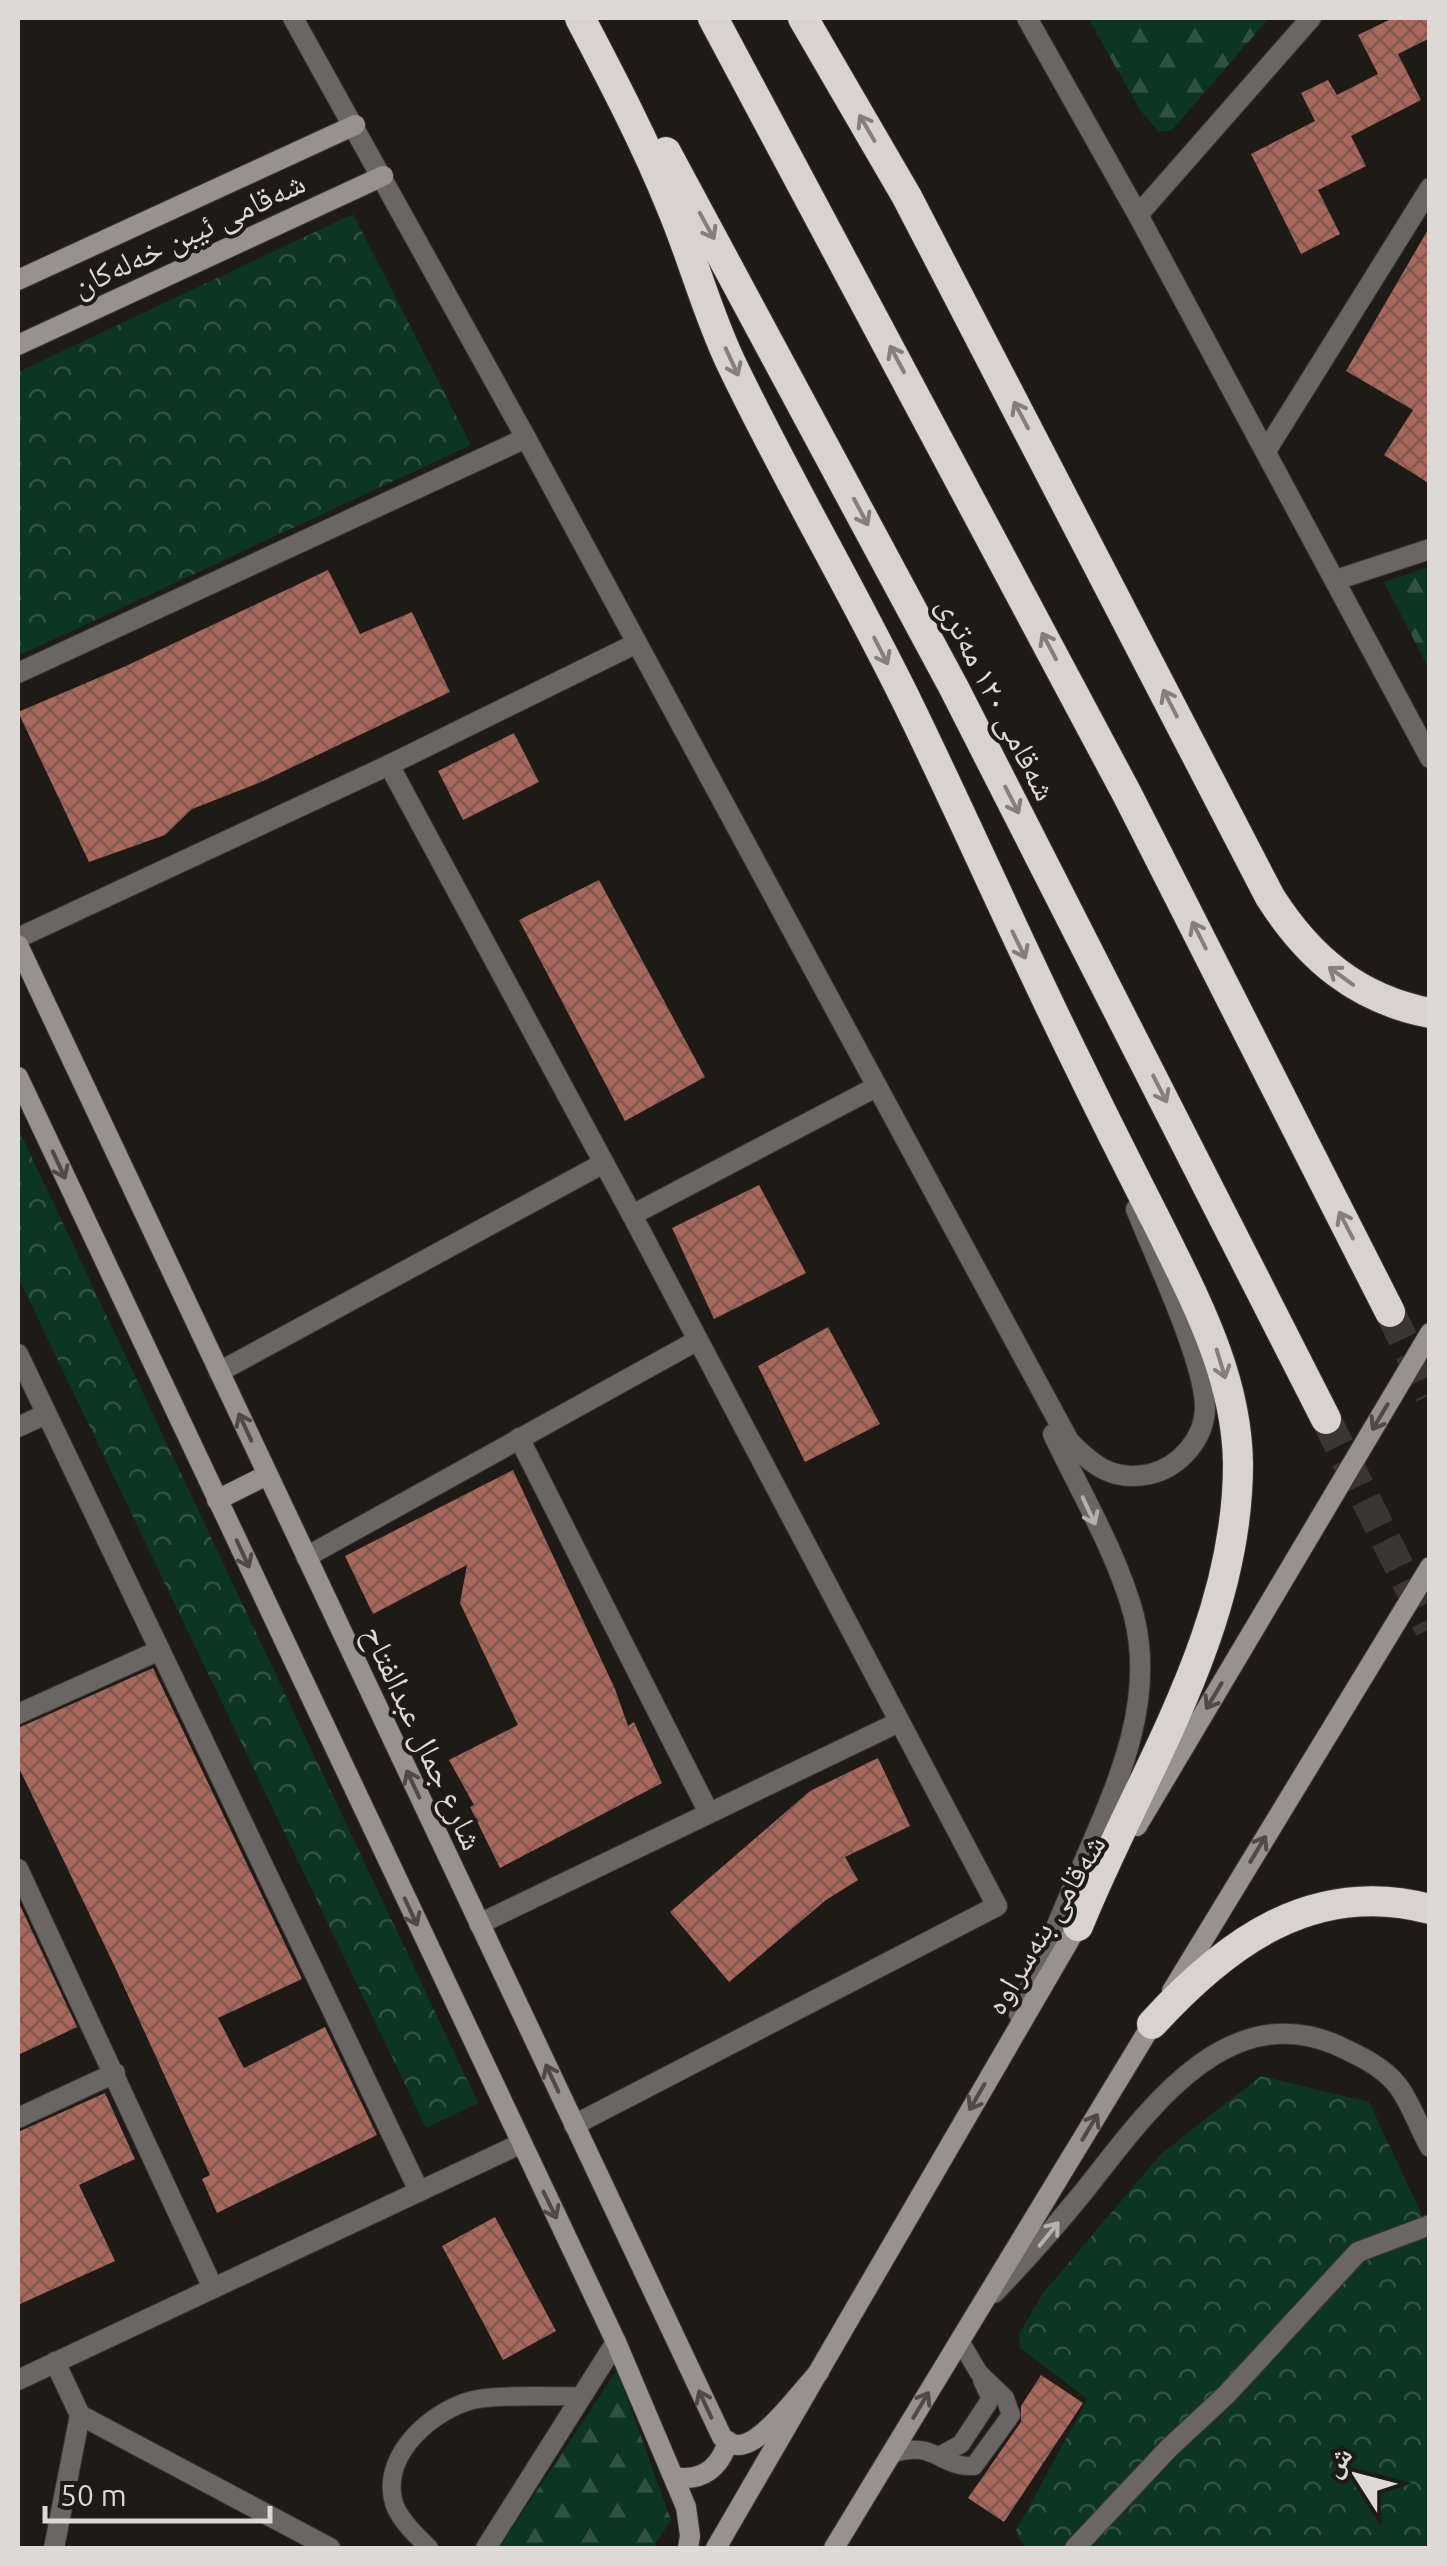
<svg xmlns="http://www.w3.org/2000/svg" width="1447" height="2566" font-family="Ubuntu,'Noto Naskh Arabic',sans-serif">
	<style>
		.forest { fill: url(#forest-firs) }
		.park { fill: url(#park-crowns) }
		.building { fill: url(#building-cross-hatch) }
		.lines { fill: none; stroke-linecap: round; stroke-linejoin: round }
		.motorway-tunnel { stroke: #3a3733; stroke-width: 30; stroke-dasharray: 30 15; stroke-linecap: butt }
		.service-casing { stroke: #393531; stroke-width: 20 }
		.minor-casing { stroke: #393531; stroke-width: 22 }
		.tertiary-casing { stroke: #393531; stroke-width: 22 }
		.secondary-casing { stroke: #393531; stroke-width: 22 }
		.motorway-casing { stroke: #393531; stroke-width: 32 }
		.service { stroke: #696664; stroke-width: 18 }
		.minor { stroke: #696664; stroke-width: 20 }
		.tertiary { stroke: #696664; stroke-width: 20 }
		.secondary { stroke: #97928f; stroke-width: 20 }
		.motorway { stroke: #dad2ce; stroke-width: 30 }
		.oneway { stroke: #857f7b }
		.oneway2 { stroke: #4e4a46 }
		.oneway3 { stroke: #b4b1ae }
		.labels { text-anchor: middle; dominant-baseline: central; stroke-width: 8; stroke-linejoin: round; paint-order: stroke }
		.street-label { font-size: 32px; fill: #dcd9d6; stroke: #1e1a16 }
	</style>
	<defs>
		<pattern id="forest-firs" width="22" height="20" patternUnits="userSpaceOnUse" patternTransform="scale(2.5)"><rect width="22" height="20" fill="#0c3524"/><path d="M5 1l3.5 6h-7zM16 11l3.5 6h-7z" fill="#2f5243"/></pattern>
		<pattern id="park-crowns" width="20" height="18" patternUnits="userSpaceOnUse" patternTransform="scale(2.5)"><rect width="20" height="18" fill="#0c3524"/><path d="M2 6a3 3 0 1 1 6 0M12 15a3 3 0 1 1 6 0" fill="none" stroke="#2f5243"/></pattern>
		<pattern id="building-cross-hatch" width="8" height="8" patternUnits="userSpaceOnUse" patternTransform="scale(2.5)"><rect width="8" height="8" fill="#a9685c"/><path d="M0 0l8 8M0 8l8-8" fill="none" stroke="#805851"/></pattern>
	</defs>
	<rect width="100%" height="100%" fill="#1e1a16"/>
	<!-- forest -->
	<g class="forest">
		<path d="M1088,18H1269L1172,130L1159,132L1140,110Z"/>
		<path d="M1429,567H1430L1429,669L1384,582Z"/>
		<path d="M617,2370L671,2520L653,2548H499Z"/>
	</g>
	<!-- park -->
	<g class="park">
		<path d="M353,214L471,445L18,656V372Z"/>
		<path d="M18,1128L478,2103L426,2128L18,1277Z"/>
		<path d="M1261,2076L1369,2102L1429,2230V2548H1026L1015,2532L1086,2402V2398L1020,2348L1019,2334L1043,2293L1162,2153Z"/>
	</g>
	<!-- building -->
	<g class="building">
		<path d="M1393,18H1430V38L1398,54L1421,100L1351,136L1366,166L1318,190L1340,234L1301,254L1251,154L1315,121L1301,93L1328,80L1337,95L1378,74L1358,35Z"/>
		<path d="M1430,226V484L1384,455L1413,410L1346,371Z"/>
		<path d="M328,570L360,634L412,612L450,692L261,782L192,809L165,835L89,862L18,712L126,666Z"/>
		<path d="M514,733L539,782L463,820L438,771Z"/>
		<path d="M599,880L705,1077L625,1121L519,920Z"/>
		<path d="M759,1185L806,1273L714,1319L672,1228Z"/>
		<path d="M828,1327L880,1424L805,1462L758,1366Z"/>
		<path d="M513,1470L615,1689L628,1726L634,1722L662,1783L500,1868L470,1807L474,1805L449,1760L518,1725L460,1603L467,1565L373,1614L345,1556Z"/>
		<path d="M153,1668L302,1979L218,2018L244,2068L325,2027L377,2135L217,2213L202,2179L210,2175L114,1965L18,1766V1728Z"/>
		<path d="M878,1758L910,1826L845,1857L858,1880L826,1900L729,1982L670,1912L810,1791Z"/>
		<path d="M18,1901L77,2027L18,2055Z"/>
		<path d="M105,2093L135,2159L79,2185L115,2261L18,2305V2132Z"/>
		<path d="M495,2217L556,2331L503,2360L442,2246Z"/>
		<path d="M1041,2375L1083,2403L1004,2522L968,2498L1021,2422V2406Z"/>
	</g>
	<g class="lines">
		<!-- motorway-tunnel -->
		<g class="motorway-tunnel">
			<path d="M1390,1312L1430,1395"/>
			<path d="M1326,1419L1430,1629"/>
		</g>
		<defs>
			<g id="service">
				<path d="M892,2454C934,2439 940,2468 974,2466L1011,2415L1005,2398L979,2373L960,2341"/>
				<path d="M939,2456L961,2444L988,2403L990,2397L982,2380"/>
				<path d="M429,2548C417,2536 396,2517 393,2499C383,2453 433,2410 473,2400C499,2394 554,2397 582,2396"/>
			</g>
			<g id="minor">
				<path d="M1138,215L1311,18"/>
				<path d="M1266,451L1430,188"/>
				<path d="M1336,580L1430,549"/>
				<path d="M18,673L526,438"/>
				<path d="M389,765L632,1215L997,1906L574,2125"/>
				<path d="M18,938L389,765L637,643"/>
				<path d="M632,1215L876,1087"/>
				<path d="M18,1354L419,2191"/>
				<path d="M219,1372L602,1164"/>
				<path d="M18,1427L46,1414"/>
				<path d="M519,1438L709,1813"/>
				<path d="M306,1557L698,1340"/>
				<path d="M18,1714L160,1650"/>
				<path d="M18,1869L213,2288"/>
				<path d="M479,1924L899,1722"/>
				<path d="M18,2118L115,2073"/>
				<path d="M55,2362L80,2415L330,2548"/>
				<path d="M54,2548L80,2415"/>
				<path d="M486,2548L616,2342"/>
				<path d="M1075,2548L1168,2449L1226,2395L1358,2252L1430,2225"/>
			</g>
			<g id="tertiary">
				<path d="M293,18L526,438L1069,1441C1093,1466 1114,1482 1150,1474C1180,1467 1205,1438 1205,1407C1205,1362 1154,1255 1136,1209"/>
				<path d="M1027,18L1138,215L1430,758"/>
				<path d="M1019,2014C1040,1965 1061,1915 1082,1866C1116,1787 1156,1704 1134,1616C1118,1555 1080,1491 1053,1434"/>
				<path d="M994,2293C1026,2260 1056,2226 1085,2190C1144,2116 1223,1998 1334,2044C1356,2054 1383,2066 1398,2086C1411,2103 1419,2128 1430,2147"/>
				<path d="M18,2380L520,2144"/>
			</g>
			<g id="secondary">
				<path d="M18,280L355,125"/>
				<path d="M18,345L383,176"/>
				<path d="M18,945L722,2437C729,2443 735,2447 744,2444C766,2439 802,2390 819,2372"/>
				<path d="M18,1077L616,2342L686,2507L690,2536L688,2548"/>
				<path d="M217,1500L267,1475"/>
				<path d="M1137,1826L1430,1333"/>
				<path d="M1172,1991L1430,1567"/>
				<path d="M674,2477C702,2482 720,2468 728,2441"/>
				<path d="M716,2548L1084,1915"/>
				<path d="M834,2548L1157,2016"/>
			</g>
			<g id="motorway">
				<path d="M580,18C612,79 645,142 671,206C693,258 707,313 731,363C787,480 853,591 910,708C968,827 1021,949 1080,1068C1106,1122 1133,1175 1160,1228C1197,1303 1237,1378 1238,1464C1238,1633 1139,1775 1078,1926"/>
				<path d="M713,18L1127,794L1390,1312"/>
				<path d="M803,18L907,197L1270,897C1309,958 1357,999 1430,1013"/>
				<path d="M666,152L954,688L1326,1419"/>
				<path d="M1152,2024C1226,1943 1313,1878 1430,1909"/>
			</g>
		</defs>
		<!-- service casing -->
		<use href="#service" class="service-casing"/>
		<!-- minor casing -->
		<use href="#minor" class="minor-casing"/>
		<!-- tertiary casing -->
		<use href="#tertiary" class="tertiary-casing"/>
		<!-- secondary casing -->
		<use href="#secondary" class="secondary-casing"/>
		<!-- motorway casing -->
		<use href="#motorway" class="motorway-casing"/>
		<!-- service -->
		<use href="#service" class="service"/>
		<!-- minor -->
		<use href="#minor" class="minor"/>
		<!-- tertiary -->
		<use href="#tertiary" class="tertiary"/>
		<!-- secondary -->
		<use href="#secondary" class="secondary"/>
		<!-- motorway -->
		<use href="#motorway" class="motorway"/>
	</g>
	<!-- one-way arrows -->
	<defs><path id="oneway-shaft" d="M-6 0H5M1.5-3L5.5 0L1.5 3" fill="none" stroke-width="1.6" stroke-linecap="round" stroke-linejoin="round" transform="scale(2.5)"/></defs>
	<g class="oneway">
		<use href="#oneway-shaft" transform="translate(867 128) rotate(-120)"/>
		<use href="#oneway-shaft" transform="translate(707 226) rotate(61)"/>
		<use href="#oneway-shaft" transform="translate(897 359) rotate(-118)"/>
		<use href="#oneway-shaft" transform="translate(732 362) rotate(65)"/>
		<use href="#oneway-shaft" transform="translate(1021 415) rotate(-118)"/>
		<use href="#oneway-shaft" transform="translate(861 512) rotate(62)"/>
		<use href="#oneway-shaft" transform="translate(1049 646) rotate(-118)"/>
		<use href="#oneway-shaft" transform="translate(881 651) rotate(63)"/>
		<use href="#oneway-shaft" transform="translate(1170 703) rotate(-117)"/>
		<use href="#oneway-shaft" transform="translate(1012 800) rotate(63)"/>
		<use href="#oneway-shaft" transform="translate(1199 935) rotate(-117)"/>
		<use href="#oneway-shaft" transform="translate(1019 945) rotate(64)"/>
		<use href="#oneway-shaft" transform="translate(1341 976) rotate(-144)"/>
		<use href="#oneway-shaft" transform="translate(1160 1089) rotate(63)"/>
		<use href="#oneway-shaft" transform="translate(1346 1225) rotate(-117)"/>
		<use href="#oneway-shaft" transform="translate(1221 1364) rotate(73)"/>
	</g>
	<g class="oneway2">
		<use href="#oneway-shaft" transform="translate(59 1165) rotate(65)"/>
		<use href="#oneway-shaft" transform="translate(1380 1417) rotate(121)"/>
		<use href="#oneway-shaft" transform="translate(245 1427) rotate(-115)"/>
		<use href="#oneway-shaft" transform="translate(243 1554) rotate(65)"/>
		<use href="#oneway-shaft" transform="translate(1214 1696) rotate(121)"/>
		<use href="#oneway-shaft" transform="translate(413 1784) rotate(-115)"/>
		<use href="#oneway-shaft" transform="translate(1258 1849) rotate(-59)"/>
		<use href="#oneway-shaft" transform="translate(411 1912) rotate(65)"/>
		<use href="#oneway-shaft" transform="translate(552 2078) rotate(-115)"/>
		<use href="#oneway-shaft" transform="translate(977 2097) rotate(120)"/>
		<use href="#oneway-shaft" transform="translate(1090 2127) rotate(-59)"/>
		<use href="#oneway-shaft" transform="translate(550 2205) rotate(64)"/>
		<use href="#oneway-shaft" transform="translate(705 2404) rotate(-115)"/>
		<use href="#oneway-shaft" transform="translate(921 2405) rotate(-59)"/>
	</g>
	<g class="oneway3">
		<use href="#oneway-shaft" transform="translate(1089 1511) rotate(65)"/>
		<use href="#oneway-shaft" transform="translate(1049 2234) rotate(-51)"/>
	</g>
	<g class="labels">
		<!-- street labels -->
		<g class="street-label">
			<text transform="translate(188 233) rotate(-25)">شەقامی ئیبن خەلەکان</text>
			<text transform="translate(998 698) rotate(63)">شەقامی ١٢٠ مەتری</text>
			<text transform="translate(424 1737) rotate(65)">شارع جمال عبدالفتاح</text>
			<text transform="translate(1044 1924) rotate(-59)">شەقامی بنەسراوە</text>
		</g>
	</g>
	<!-- border -->
	<rect width="1447" height="2566" fill="none" stroke="#dcd9d6" stroke-width="40"/>
	<!-- north arrow -->
	<g transform="translate(1357 2476) rotate(306)" stroke="#1e1a16" stroke-width="8" paint-order="stroke">
	<path d="M0-8L18 38L0 25L-18 38Z" fill="#dcd9d6"/>
	<text y="-15" font-size="28" font-weight="bold" text-anchor="middle" fill="#dcd9d6">ش</text>
	</g>
	<!-- scale -->
	<path d="M45 2506v15h225v-15" fill="none" stroke="#dcd9d6" stroke-width="5"/>
	<text x="60" y="2506" font-size="30" fill="#dcd9d6" stroke="#1e1a16" stroke-width="8" paint-order="stroke">50 m</text>
</svg>
